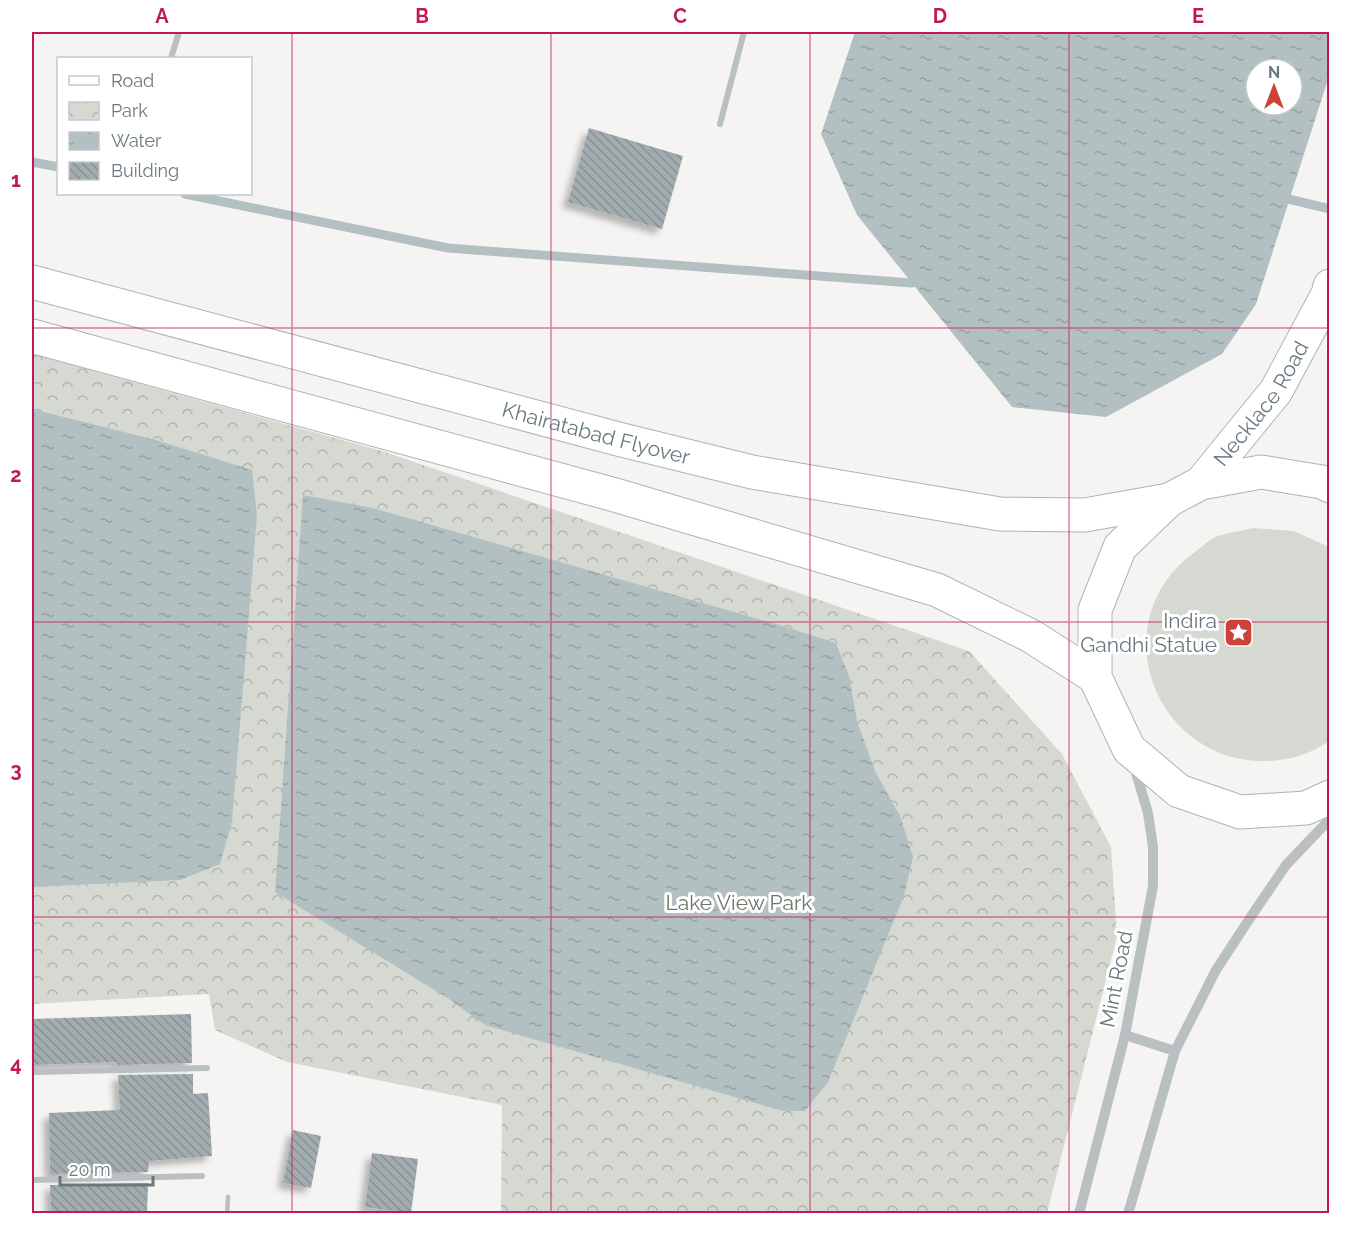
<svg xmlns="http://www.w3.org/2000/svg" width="1361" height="1245" font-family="Raleway,sans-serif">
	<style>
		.green { fill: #d5d9d2 }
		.park { fill: url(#park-crowns) }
		.water { fill: url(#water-ripples); fill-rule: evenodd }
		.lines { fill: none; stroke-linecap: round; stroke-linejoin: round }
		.stream { stroke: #b3c0c2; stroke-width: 9 }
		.building { fill: url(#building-back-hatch); filter: url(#shadow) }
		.secondary-casing { stroke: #adb3b6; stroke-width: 35 }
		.primary-casing { stroke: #aeb3b5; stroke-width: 35 }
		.service { stroke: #babfc1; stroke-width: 4.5 }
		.minor { stroke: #babfc1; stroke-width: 6 }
		.tertiary { stroke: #babfc1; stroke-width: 10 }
		.secondary { stroke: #fff; stroke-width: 33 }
		.primary { stroke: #fff; stroke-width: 33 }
		.grid { fill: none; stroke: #c2185b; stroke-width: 1.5; stroke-opacity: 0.55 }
		.labels { text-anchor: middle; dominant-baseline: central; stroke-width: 6; stroke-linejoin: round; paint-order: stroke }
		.street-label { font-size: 21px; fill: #68797f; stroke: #fff }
		.poi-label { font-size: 21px; fill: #68797f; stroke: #fff; text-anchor: end }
		.park-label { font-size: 21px; fill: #6c7766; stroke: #fff }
		.neatline { fill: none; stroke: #c2185b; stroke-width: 2 }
		.grid-label { font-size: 20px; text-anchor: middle; font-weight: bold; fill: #c2185b }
	</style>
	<defs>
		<pattern id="park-crowns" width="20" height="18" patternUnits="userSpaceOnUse" patternTransform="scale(1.5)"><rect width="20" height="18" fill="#d5d9d2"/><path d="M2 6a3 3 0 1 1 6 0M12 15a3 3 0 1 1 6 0" fill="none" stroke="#b1b5b0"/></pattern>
		<pattern id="water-ripples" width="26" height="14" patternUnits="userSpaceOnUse" patternTransform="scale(1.5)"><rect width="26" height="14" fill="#b3c0c2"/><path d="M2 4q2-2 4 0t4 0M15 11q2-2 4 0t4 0" fill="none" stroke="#95a1a3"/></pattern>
		<pattern id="building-back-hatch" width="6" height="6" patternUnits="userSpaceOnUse" patternTransform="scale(1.5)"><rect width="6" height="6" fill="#a2abae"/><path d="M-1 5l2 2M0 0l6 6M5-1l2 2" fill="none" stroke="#889093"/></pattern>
		<filter id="shadow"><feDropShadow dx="-5.5" dy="5.5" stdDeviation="3" flood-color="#0004"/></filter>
	</defs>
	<rect width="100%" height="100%" fill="#f5f4f2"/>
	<!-- green -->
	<path class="green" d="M1253,528L1294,531L1329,547V741C1308,756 1283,762 1257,761C1148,754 1105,616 1195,552C1201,547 1207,542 1213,538C1225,533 1241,531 1253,528Z"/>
	<!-- park -->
	<path class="park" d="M32,354L382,451L969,651L1062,754L1111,847L1117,936L1047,1213H501L502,1105L287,1062L215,1030L209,994L32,1004Z"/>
	<!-- water -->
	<g class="water">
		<path d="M855,32H1329V76L1256,304L1222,354L1106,417L1012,407L857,215L821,134ZM1256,69H1292V105H1256Z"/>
		<path d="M32,409L156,440L252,470L257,515L232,822L220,864L180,880L32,887Z"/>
		<path d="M303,495L373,508L779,625L836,643L849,676L857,721L875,771L900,816L913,857L904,896L828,1082L805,1111H783L485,1025L449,999L275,892Z"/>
	</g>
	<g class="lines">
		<!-- stream -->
		<g class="stream">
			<path d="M32,162L58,167"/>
			<path d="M185,194L448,248L912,283L922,280"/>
			<path d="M1280,197L1330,209"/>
		</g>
	</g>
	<!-- building -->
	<g class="building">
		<path d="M589,128L683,156L662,229L568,202Z"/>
		<path d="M191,1014L192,1063L118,1065L117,1062L33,1065L32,1019Z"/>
		<path d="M193,1074V1094L208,1093L212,1156L149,1161L148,1172L50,1174L49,1113L120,1110L118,1075Z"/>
		<path d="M293,1130L321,1136L311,1188L283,1183Z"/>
		<path d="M372,1153L418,1159L411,1213L365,1207Z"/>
		<path d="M148,1183L147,1214H51L50,1185Z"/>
	</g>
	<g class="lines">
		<defs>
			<g id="secondary">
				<path id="s1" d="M1201,483L1276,391L1328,294L1330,286"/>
			</g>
			<g id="primary">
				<path id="s2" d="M32,282L618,439L752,472L1000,514L1085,515L1169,500"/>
				<path d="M32,336L615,495L937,590L1031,636L1095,677"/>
				<path d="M1330,486L1322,482L1261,472L1201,483L1169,500L1120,547L1095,610V677L1129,749L1179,791L1240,812L1306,808L1330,797"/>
			</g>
		</defs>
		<!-- secondary casing -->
		<use href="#secondary" class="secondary-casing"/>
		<!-- primary casing -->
		<use href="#primary" class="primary-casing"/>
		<!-- service -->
		<path class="service" d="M227,1214L228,1197"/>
		<!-- minor -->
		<g class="minor">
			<path d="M171,58L179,32"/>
			<path d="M720,124L744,32"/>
			<path d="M32,1072L207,1068"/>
			<path d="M32,1180L202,1176"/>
		</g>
		<!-- tertiary -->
		<g class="tertiary">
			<path d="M1125,1035L1175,1051"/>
			<path d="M1079,1214L1125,1035L1153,886V847L1148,813L1134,766"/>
			<path d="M1128,1214L1175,1051L1216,970L1252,915L1286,865L1330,819"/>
		</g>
		<!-- secondary -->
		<use href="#secondary" class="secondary"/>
		<!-- primary -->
		<use href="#primary" class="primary"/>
	</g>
	<!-- grid -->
	<path class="grid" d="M292,32V1214M551,32V1214M810,32V1214M1069,32V1214M32,328H1330M32,622H1330M32,917H1330"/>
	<!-- icons -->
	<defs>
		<symbol id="sight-square" viewBox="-11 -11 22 22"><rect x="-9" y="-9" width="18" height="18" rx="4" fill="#cd423a" stroke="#fff"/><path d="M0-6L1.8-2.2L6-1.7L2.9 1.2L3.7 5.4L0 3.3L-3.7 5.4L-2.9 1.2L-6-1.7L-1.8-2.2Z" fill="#fff"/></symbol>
	</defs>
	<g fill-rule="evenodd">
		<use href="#sight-square" x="1222" y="616" width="33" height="33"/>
	</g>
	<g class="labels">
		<!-- street labels -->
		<g class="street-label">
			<text stroke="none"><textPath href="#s1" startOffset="100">Necklace Road</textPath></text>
			<text stroke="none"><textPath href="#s2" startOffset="584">Khairatabad Flyover</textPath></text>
			<text transform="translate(1116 979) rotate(-79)">Mint Road</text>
		</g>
		<!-- poi labels -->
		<g class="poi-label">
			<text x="1217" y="620">Indira<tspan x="1217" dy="24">Gandhi Statue</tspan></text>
		</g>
		<!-- park labels -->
		<g class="park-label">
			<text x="739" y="902">Lake View Park</text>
		</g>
	</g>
	<!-- border -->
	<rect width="1361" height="1245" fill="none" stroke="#ffffff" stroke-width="66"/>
	<!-- legend -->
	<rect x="57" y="57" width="195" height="138" fill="#ffffff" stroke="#c3c9cc" stroke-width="1.5"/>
	<rect x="69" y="76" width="30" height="9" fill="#ffffff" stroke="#c3c9cc" stroke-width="1.5"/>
	<text x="111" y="87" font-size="18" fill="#68797f">Road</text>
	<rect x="69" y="102" width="30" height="18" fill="url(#park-crowns)" stroke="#c3c9cc" stroke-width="1.5"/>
	<text x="111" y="117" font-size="18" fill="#68797f">Park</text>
	<rect x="69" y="132" width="30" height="18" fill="url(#water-ripples)" stroke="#c3c9cc" stroke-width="1.5"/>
	<text x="111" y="147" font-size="18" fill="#68797f">Water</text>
	<rect x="69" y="162" width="30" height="18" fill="url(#building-back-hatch)" stroke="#c3c9cc" stroke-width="1.5"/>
	<text x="111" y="177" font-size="18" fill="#68797f">Building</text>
	<!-- north arrow -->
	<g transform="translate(1274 87)"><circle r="28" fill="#ffffff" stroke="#c3c9cc" stroke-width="1.5"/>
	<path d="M0-4.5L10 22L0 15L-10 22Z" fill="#cd423a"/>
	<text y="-9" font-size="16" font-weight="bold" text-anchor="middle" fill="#68797f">N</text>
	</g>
	<!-- scale -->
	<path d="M60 1176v9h93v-9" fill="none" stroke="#68797f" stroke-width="3"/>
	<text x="69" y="1176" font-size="18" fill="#68797f" stroke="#ffffff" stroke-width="4.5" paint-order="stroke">20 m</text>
	<rect x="33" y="33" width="1295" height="1179" class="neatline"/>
	<g class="grid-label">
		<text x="162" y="23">A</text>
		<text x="422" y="23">B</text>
		<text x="680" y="23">C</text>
		<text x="940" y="23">D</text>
		<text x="1198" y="23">E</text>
		<text x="16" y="187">1</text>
		<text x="16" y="482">2</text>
		<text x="16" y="777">3</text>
		<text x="16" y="1071">4</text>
	</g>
</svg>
